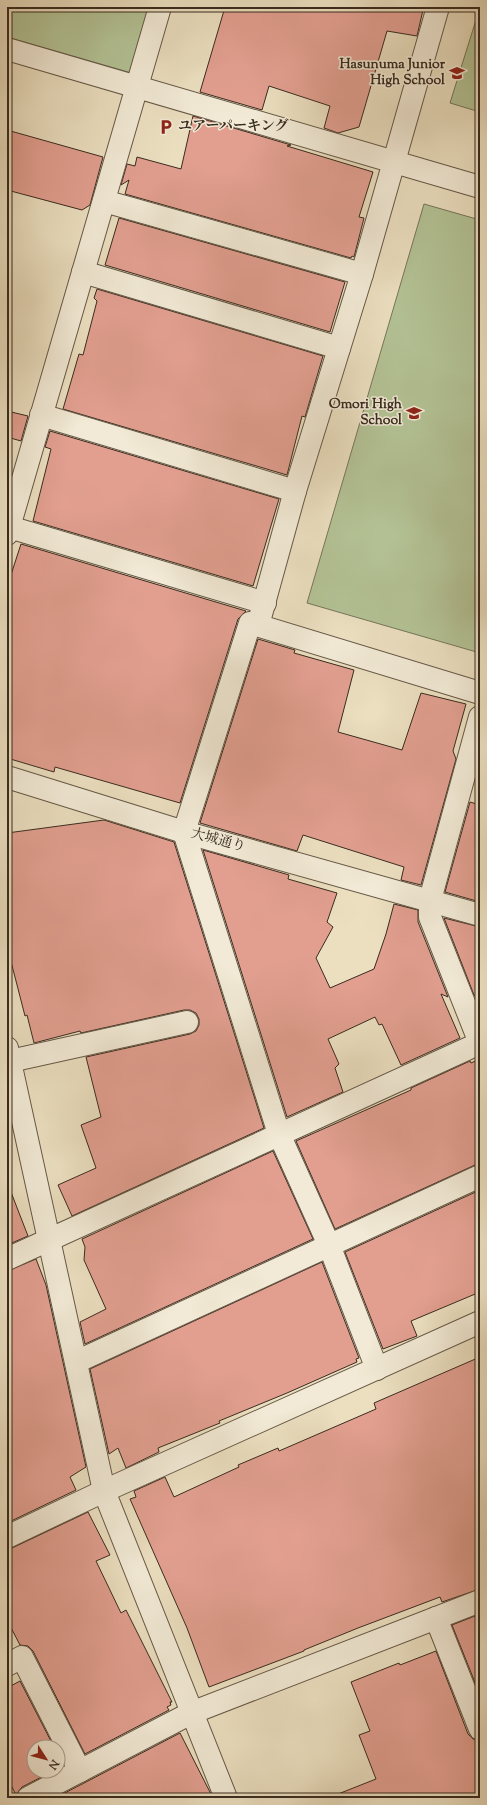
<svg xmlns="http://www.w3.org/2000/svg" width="487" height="1805" font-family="'Sorts Mill Goudy','Noto Serif JP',serif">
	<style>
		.green { fill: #b3c295; stroke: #76765a }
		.building { fill: #e29f90; stroke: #392b1f }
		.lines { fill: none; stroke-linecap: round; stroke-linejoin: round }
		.minor-casing { stroke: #665847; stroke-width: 24 }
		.minor { stroke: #f2ead6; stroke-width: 22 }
		.labels { text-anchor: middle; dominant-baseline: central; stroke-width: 3; stroke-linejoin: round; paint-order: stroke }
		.poi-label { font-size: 14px; font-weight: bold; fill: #392b1f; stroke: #f2ead6; text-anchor: end }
		.street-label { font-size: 14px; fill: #392b1f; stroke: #f2ead6 }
	</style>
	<rect width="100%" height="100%" fill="#ebdfc0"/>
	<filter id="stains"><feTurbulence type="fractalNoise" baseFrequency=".005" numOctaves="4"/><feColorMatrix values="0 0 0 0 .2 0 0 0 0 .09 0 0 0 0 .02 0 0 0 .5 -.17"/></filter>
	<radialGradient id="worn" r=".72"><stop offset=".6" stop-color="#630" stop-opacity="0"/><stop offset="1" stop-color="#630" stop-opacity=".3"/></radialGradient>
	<!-- green -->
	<g class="green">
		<path d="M7,7H155L135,74L7,37Z"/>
		<path d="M480,7V112L450,103Z"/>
		<path d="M424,204L480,220V653L307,603Z"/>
	</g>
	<!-- building -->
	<g class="building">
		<path d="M225,7H409L423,10L417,36L387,31L359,127L338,133L324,128L330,106L269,86L262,110L200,92Z"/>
		<path d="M193,116L291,145L287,146L373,172L359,217L364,218L354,257L352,256L351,258L125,194L129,180L121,185L127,164L135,166L137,157L181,169Z"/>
		<path d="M7,130L103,157L90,205L82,210L7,190Z"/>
		<path d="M119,218L345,282L330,332L105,265Z"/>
		<path d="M97,289L323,356L305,417L302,416L287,475L63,409L79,354L83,355L97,301L94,298Z"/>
		<path d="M7,411L28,416L21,441L7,437Z"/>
		<path d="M50,431L279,499L253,586L33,521L51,449L45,447Z"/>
		<path d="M21,544L246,611L238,619L180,803L55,767L54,772L7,758V587Z"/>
		<path d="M258,639L295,650L294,653L354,670L338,732L402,750L421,693L466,704L453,751L456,759L421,885L401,880L404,867L303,835L297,851L200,823Z"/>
		<path d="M470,802L480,805V902L445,892Z"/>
		<path d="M104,820L174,842L264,1128L72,1216L58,1185L96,1168L81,1125L101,1117L86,1057L190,1034L196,1031L199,1025V1019L196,1013L190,1010H184L81,1033L80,1031L34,1043L27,1015L25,1016L7,946V833Z"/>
		<path d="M203,850L289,875L288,879L337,893L327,922L333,927L316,958L330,988L374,969L386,934L394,904L418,910V922L448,997L441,994L460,1038L401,1065L382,1024L379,1025L375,1017L328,1039L339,1064L335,1068L343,1092L287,1117Z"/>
		<path d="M444,918L480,927V997L474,995Z"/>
		<path d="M480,1059V1164L475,1165L335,1229L296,1141L411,1090V1088L470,1061L471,1063Z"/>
		<path d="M273,1151L313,1239L85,1344L80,1322L106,1309L84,1260L85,1247L82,1239Z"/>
		<path d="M9,1187L28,1236L7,1245V1188Z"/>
		<path d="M480,1190V1292L411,1321L417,1336L383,1349L345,1252Z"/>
		<path d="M36,1259L46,1285L86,1467L70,1477L76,1490L7,1523V1271Z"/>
		<path d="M322,1262L359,1358L356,1359L357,1362L287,1393L219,1421L220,1423L158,1448L159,1452L126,1468L118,1448L109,1454L90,1369Z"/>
		<path d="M480,1357V1589L442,1602L440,1597L358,1628L304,1650V1651L209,1687L187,1628L130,1499L136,1497L134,1491L165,1477L174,1497L239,1467L238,1465L278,1448L279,1451L376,1409L374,1403Z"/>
		<path d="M88,1512L110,1555L96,1561L121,1613L126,1610L172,1702H170L171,1705L167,1707L169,1710L85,1754L33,1651L28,1646L20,1645L7,1620V1549L12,1548Z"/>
		<path d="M480,1614V1695L452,1625Z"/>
		<path d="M436,1651L468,1734L473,1739L480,1741V1794L469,1798H333V1796L376,1779L359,1735L370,1731L351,1682L399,1663L400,1665Z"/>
		<path d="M20,1681L54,1747H34V1771H53L22,1787L16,1795L7,1777V1688Z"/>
		<path d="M180,1733L213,1798H55L86,1782Z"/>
	</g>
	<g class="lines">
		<defs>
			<g id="minor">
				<path d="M7,49L480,187"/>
				<path d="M104,201L362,274"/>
				<path d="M83,272L339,348"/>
				<path d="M41,415L295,491"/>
				<path d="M9,527L265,603"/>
				<path d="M7,534L160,7"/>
				<path d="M258,625L295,491L362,274L438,7"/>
				<path d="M480,717L430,900V917L480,1043"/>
				<path d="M7,777L184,832L480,915"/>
				<path d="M7,1048L104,1491L226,1798"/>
				<path d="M10,1061L187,1022"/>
				<path d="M7,1259L480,1043"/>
				<path d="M76,1362L480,1176"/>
				<path d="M377,1369L329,1245L279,1134L184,832L250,623L480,693"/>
				<path d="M7,1537L104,1491L480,1322"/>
				<path d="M436,1618L480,1729"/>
				<path d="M7,1665L22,1657L80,1771"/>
				<path d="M28,1798L191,1713L480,1601"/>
			</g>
		</defs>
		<!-- minor casing -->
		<use href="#minor" class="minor-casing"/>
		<!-- minor -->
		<use href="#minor" class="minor"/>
	</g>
	<!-- icons -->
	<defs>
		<symbol id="school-bare" viewBox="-9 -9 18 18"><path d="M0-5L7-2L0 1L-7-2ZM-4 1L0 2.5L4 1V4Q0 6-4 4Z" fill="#8f2418" stroke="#f2ead6" stroke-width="2.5" paint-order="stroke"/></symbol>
		<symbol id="parking-bare" viewBox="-9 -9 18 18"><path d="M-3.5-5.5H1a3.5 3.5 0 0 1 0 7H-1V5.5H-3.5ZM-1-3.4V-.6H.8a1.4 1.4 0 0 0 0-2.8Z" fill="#8f2418" stroke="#f2ead6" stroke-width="2.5" paint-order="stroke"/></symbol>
	</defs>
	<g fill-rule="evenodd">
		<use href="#school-bare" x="446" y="62" width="22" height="22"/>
		<use href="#parking-bare" x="155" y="116" width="22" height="22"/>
		<use href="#school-bare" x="403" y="402" width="22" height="22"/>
	</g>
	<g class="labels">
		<!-- poi labels -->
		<g class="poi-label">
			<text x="445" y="65">Hasunuma Junior<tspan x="445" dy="16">High School</tspan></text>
			<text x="178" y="127" text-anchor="start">ユアーパーキング</text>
			<text x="402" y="405">Omori High<tspan x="402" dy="16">School</tspan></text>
		</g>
		<!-- street labels -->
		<g class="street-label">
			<text transform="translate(218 841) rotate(15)">大城通り</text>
		</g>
	</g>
	<!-- margin -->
	<rect width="487" height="1805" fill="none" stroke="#ebdfc0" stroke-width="24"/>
	<rect x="8" y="8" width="471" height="1789" fill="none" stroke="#392b1f" stroke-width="2"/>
	<rect x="12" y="12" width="463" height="1781" fill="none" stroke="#392b1f"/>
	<!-- north arrow -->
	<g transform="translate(46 1759) rotate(126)"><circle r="19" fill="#f2ead6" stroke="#a89e8d"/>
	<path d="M0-3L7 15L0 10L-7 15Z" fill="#8f2418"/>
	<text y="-6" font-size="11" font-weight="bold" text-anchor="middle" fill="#392b1f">N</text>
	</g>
	<rect width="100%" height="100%" filter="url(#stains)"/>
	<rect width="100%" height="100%" fill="url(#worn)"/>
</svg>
